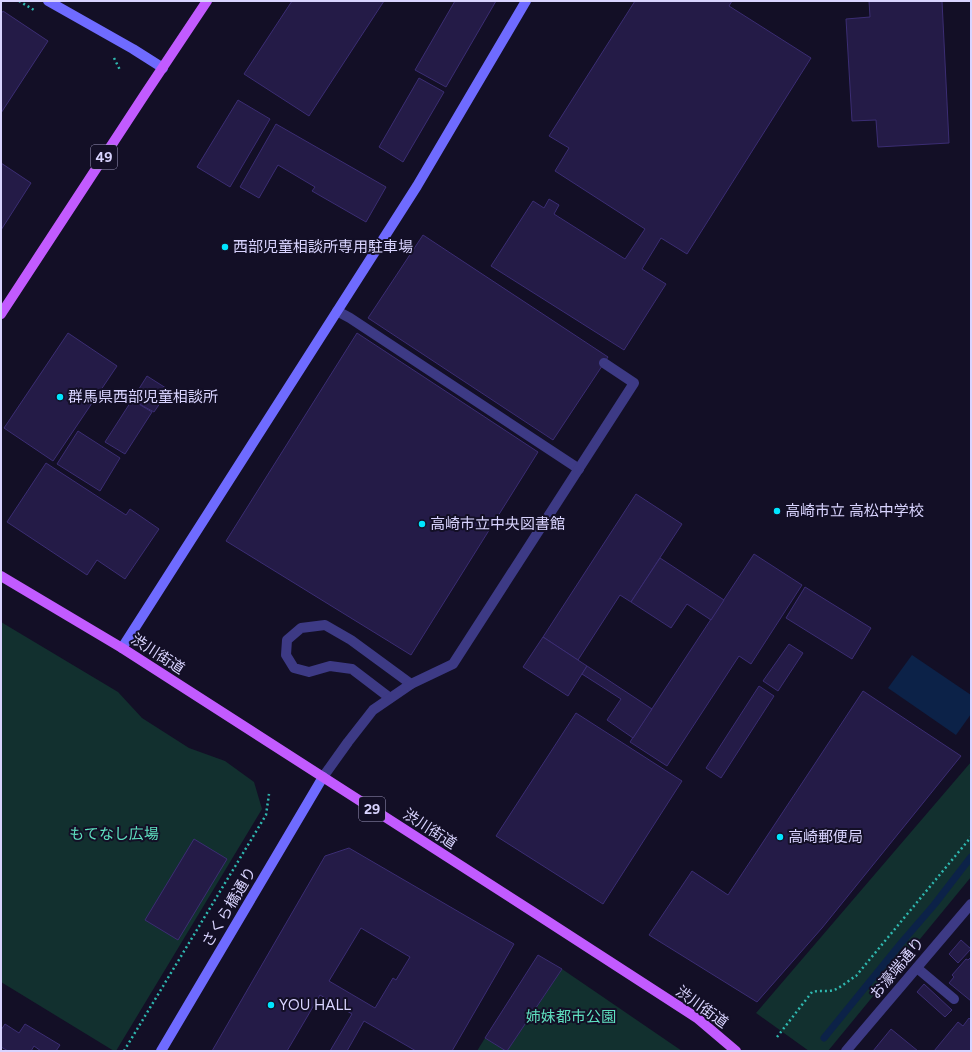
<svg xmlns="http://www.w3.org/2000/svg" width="972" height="1052" font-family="Figtree,'Noto Sans JP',sans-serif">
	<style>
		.green { fill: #12302f }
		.water { fill: #0c2248 }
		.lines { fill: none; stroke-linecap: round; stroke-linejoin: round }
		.stream { stroke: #0c2248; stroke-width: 7 }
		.building { fill: #241b47; stroke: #3b2d73; fill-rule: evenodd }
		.path { stroke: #2fb8b0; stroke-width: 2.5; stroke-dasharray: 2 3; stroke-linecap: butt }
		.lane { stroke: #3d3a85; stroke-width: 10 }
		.street { stroke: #3d3a85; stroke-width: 10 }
		.secondary { stroke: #6f6bff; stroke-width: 10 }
		.primary { stroke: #c25bff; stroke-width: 10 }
		.poi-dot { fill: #00e5ff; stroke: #130f26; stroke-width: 1.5 }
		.labels { text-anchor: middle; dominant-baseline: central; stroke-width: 4; stroke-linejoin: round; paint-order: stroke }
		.shield { fill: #130f26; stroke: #9e99be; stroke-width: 1 }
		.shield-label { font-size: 14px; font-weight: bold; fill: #d9d4ff }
		.poi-label { font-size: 15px; fill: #d9d4ff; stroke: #130f26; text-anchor: start }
		.street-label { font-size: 15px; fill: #d9d4ff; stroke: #130f26 }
		.park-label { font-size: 15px; fill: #5fe0c0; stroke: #130f26 }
	</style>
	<rect width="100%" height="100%" fill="#130f26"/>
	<!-- green -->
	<g class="green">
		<path d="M1,622L118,692L142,718L189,748L225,761L254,782L262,809L116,1051H114L1,982Z"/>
		<path d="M971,762V877L828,1051H809L756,1013Z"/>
		<path d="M562,969L682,1051H507Z"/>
		<path d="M485,1038L506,1051H477Z"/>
	</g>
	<!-- water -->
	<path class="water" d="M912,655L971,695V714L956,735L888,688Z"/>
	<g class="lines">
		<!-- stream -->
		<path class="stream" d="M824,1038L902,942L934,905L971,857"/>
	</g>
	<!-- building -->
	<g class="building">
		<path d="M292,1H384L309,116L244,74Z"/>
		<path d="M455,1H496L446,87L415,70Z"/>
		<path d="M635,1H732L729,6L811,58L687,254L661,238L642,269L666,284L624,350L491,266L533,201L544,208L549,199L559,205L554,214L625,259L645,229L555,171L569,148L549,136Z"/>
		<path d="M869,1H942L949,143L878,147L876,120L852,121L846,19L870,17Z"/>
		<path d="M3,11L48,41L1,113V14Z"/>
		<path d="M419,78L444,92L403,162L379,147Z"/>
		<path d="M238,100L270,119L230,187L197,167Z"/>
		<path d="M276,124L386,187L366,222L312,191L315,187L278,165L259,198L240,187Z"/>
		<path d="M1,163L31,183L1,230Z"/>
		<path d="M423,235L608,357L553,440L368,318Z"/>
		<path d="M68,333L117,366L53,461L4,428Z"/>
		<path d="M357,333L538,452L411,655L226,541Z"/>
		<path d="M147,376L169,390L154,412L132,400Z"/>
		<path d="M132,400L152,412L125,454L105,442Z"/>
		<path d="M78,431L120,458L100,491L57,464Z"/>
		<path d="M46,463L126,515L130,509L159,529L125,579L97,560L87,575L7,522Z"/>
		<path d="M636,494L682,524L631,602L620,595L578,660L543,637Z"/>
		<path d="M754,554L802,585L751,664L739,656L667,766L630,742Z"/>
		<path d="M660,558L724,600L711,620L687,604L671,628L631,602Z"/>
		<path d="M805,587L871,628L852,659L786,618Z"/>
		<path d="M543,637L587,666L568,696L523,667Z"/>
		<path d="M789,644L803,653L778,691L763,681Z"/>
		<path d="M587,666L652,709L633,738L607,720L621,699L582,674Z"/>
		<path d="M759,686L774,696L721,778L706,768Z"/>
		<path d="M863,691L961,756L822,928L757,1002L649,935L692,871L728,895Z"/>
		<path d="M576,713L682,781L603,904L496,836Z"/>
		<path d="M194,839L227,859L178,940L145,920Z"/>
		<path d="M349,848L514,944L452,1051H416L364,1021L347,1051H330L352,1014L320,995L287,1051H212L325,856ZM361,928L410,957L396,980L393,978L375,1008L329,981Z"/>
		<path d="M961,940L971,949L958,963L949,954Z"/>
		<path d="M538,955L562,969L507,1051H506L485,1038Z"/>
		<path d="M971,957V1001L949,983L954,977L952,975L966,959L968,960Z"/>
		<path d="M924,984L952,1010L945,1017L917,992Z"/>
		<path d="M969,1018L971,1020V1051H934L958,1022L963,1026Z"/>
		<path d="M5,1024L19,1033L25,1024L60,1045L56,1051H41L34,1046L31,1051H8L1,1047V1030Z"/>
		<path d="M891,1029L918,1051H873Z"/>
	</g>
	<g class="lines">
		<!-- path -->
		<g class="path">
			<path d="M19,1L34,10"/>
			<path d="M114,58L120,70"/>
			<path d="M777,1037L812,992C819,990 827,992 834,990C842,987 849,980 856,976L971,837"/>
			<path d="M124,1051L266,815L269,794"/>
		</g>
		<!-- lane -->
		<g class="lane">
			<path d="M337,311L350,318L579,469"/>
			<path d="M390,698L352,669L330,666L309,672L294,668L286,655L287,640L301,628L325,625L351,640L411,684"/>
			<path d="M323,777L348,742L373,710L411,684L453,664L634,383L604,363"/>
			<path d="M917,968L954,999"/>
		</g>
		<!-- street -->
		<path class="street" d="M846,1051L971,904"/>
		<!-- secondary -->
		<g class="secondary">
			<path d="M48,1L133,49L163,68"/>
			<path d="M122,648L417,186L526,1"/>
			<path d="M161,1051L323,777"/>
		</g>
		<!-- primary -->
		<g class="primary">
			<path d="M1,314L145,94L207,1"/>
			<path d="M1,576L122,648L544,919L697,1018L736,1051"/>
		</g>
	</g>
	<!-- markers -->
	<g class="poi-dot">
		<circle cx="225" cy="247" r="4"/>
		<circle cx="60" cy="397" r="4"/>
		<circle cx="777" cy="511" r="4"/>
		<circle cx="422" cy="524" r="4"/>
		<circle cx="780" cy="837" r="4"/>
		<circle cx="271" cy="1005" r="4"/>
	</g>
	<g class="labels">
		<!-- shield labels -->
		<g class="shield">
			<rect x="91" y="145" width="26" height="24" rx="3"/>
			<rect x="359" y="797" width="26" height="24" rx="3"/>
		</g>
		<g class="shield-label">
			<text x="104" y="157">49</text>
			<text x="372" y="809">29</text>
		</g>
		<!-- poi labels -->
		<g class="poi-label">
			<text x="233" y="247">西部児童相談所専用駐車場</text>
			<text x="68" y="397">群馬県西部児童相談所</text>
			<text x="785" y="511">高崎市立 高松中学校</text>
			<text x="430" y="524">高崎市立中央図書館</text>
			<text x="788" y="837">高崎郵便局</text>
			<text x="279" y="1005">YOU HALL</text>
		</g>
		<!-- street labels -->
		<g class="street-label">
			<text transform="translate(158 654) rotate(33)">渋川街道</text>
			<text transform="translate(430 829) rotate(33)">渋川街道</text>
			<text transform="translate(229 907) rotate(-59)">さくら橋通り</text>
			<text transform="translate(897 968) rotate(-50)">お濠端通り</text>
			<text transform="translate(702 1007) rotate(36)">渋川街道</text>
		</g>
		<!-- park labels -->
		<g class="park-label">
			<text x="114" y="834">もてなし広場</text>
			<text x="571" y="1017">姉妹都市公園</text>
		</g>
	</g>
	<!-- border -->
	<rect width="972" height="1052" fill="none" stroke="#d9d4ff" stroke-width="4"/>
</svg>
